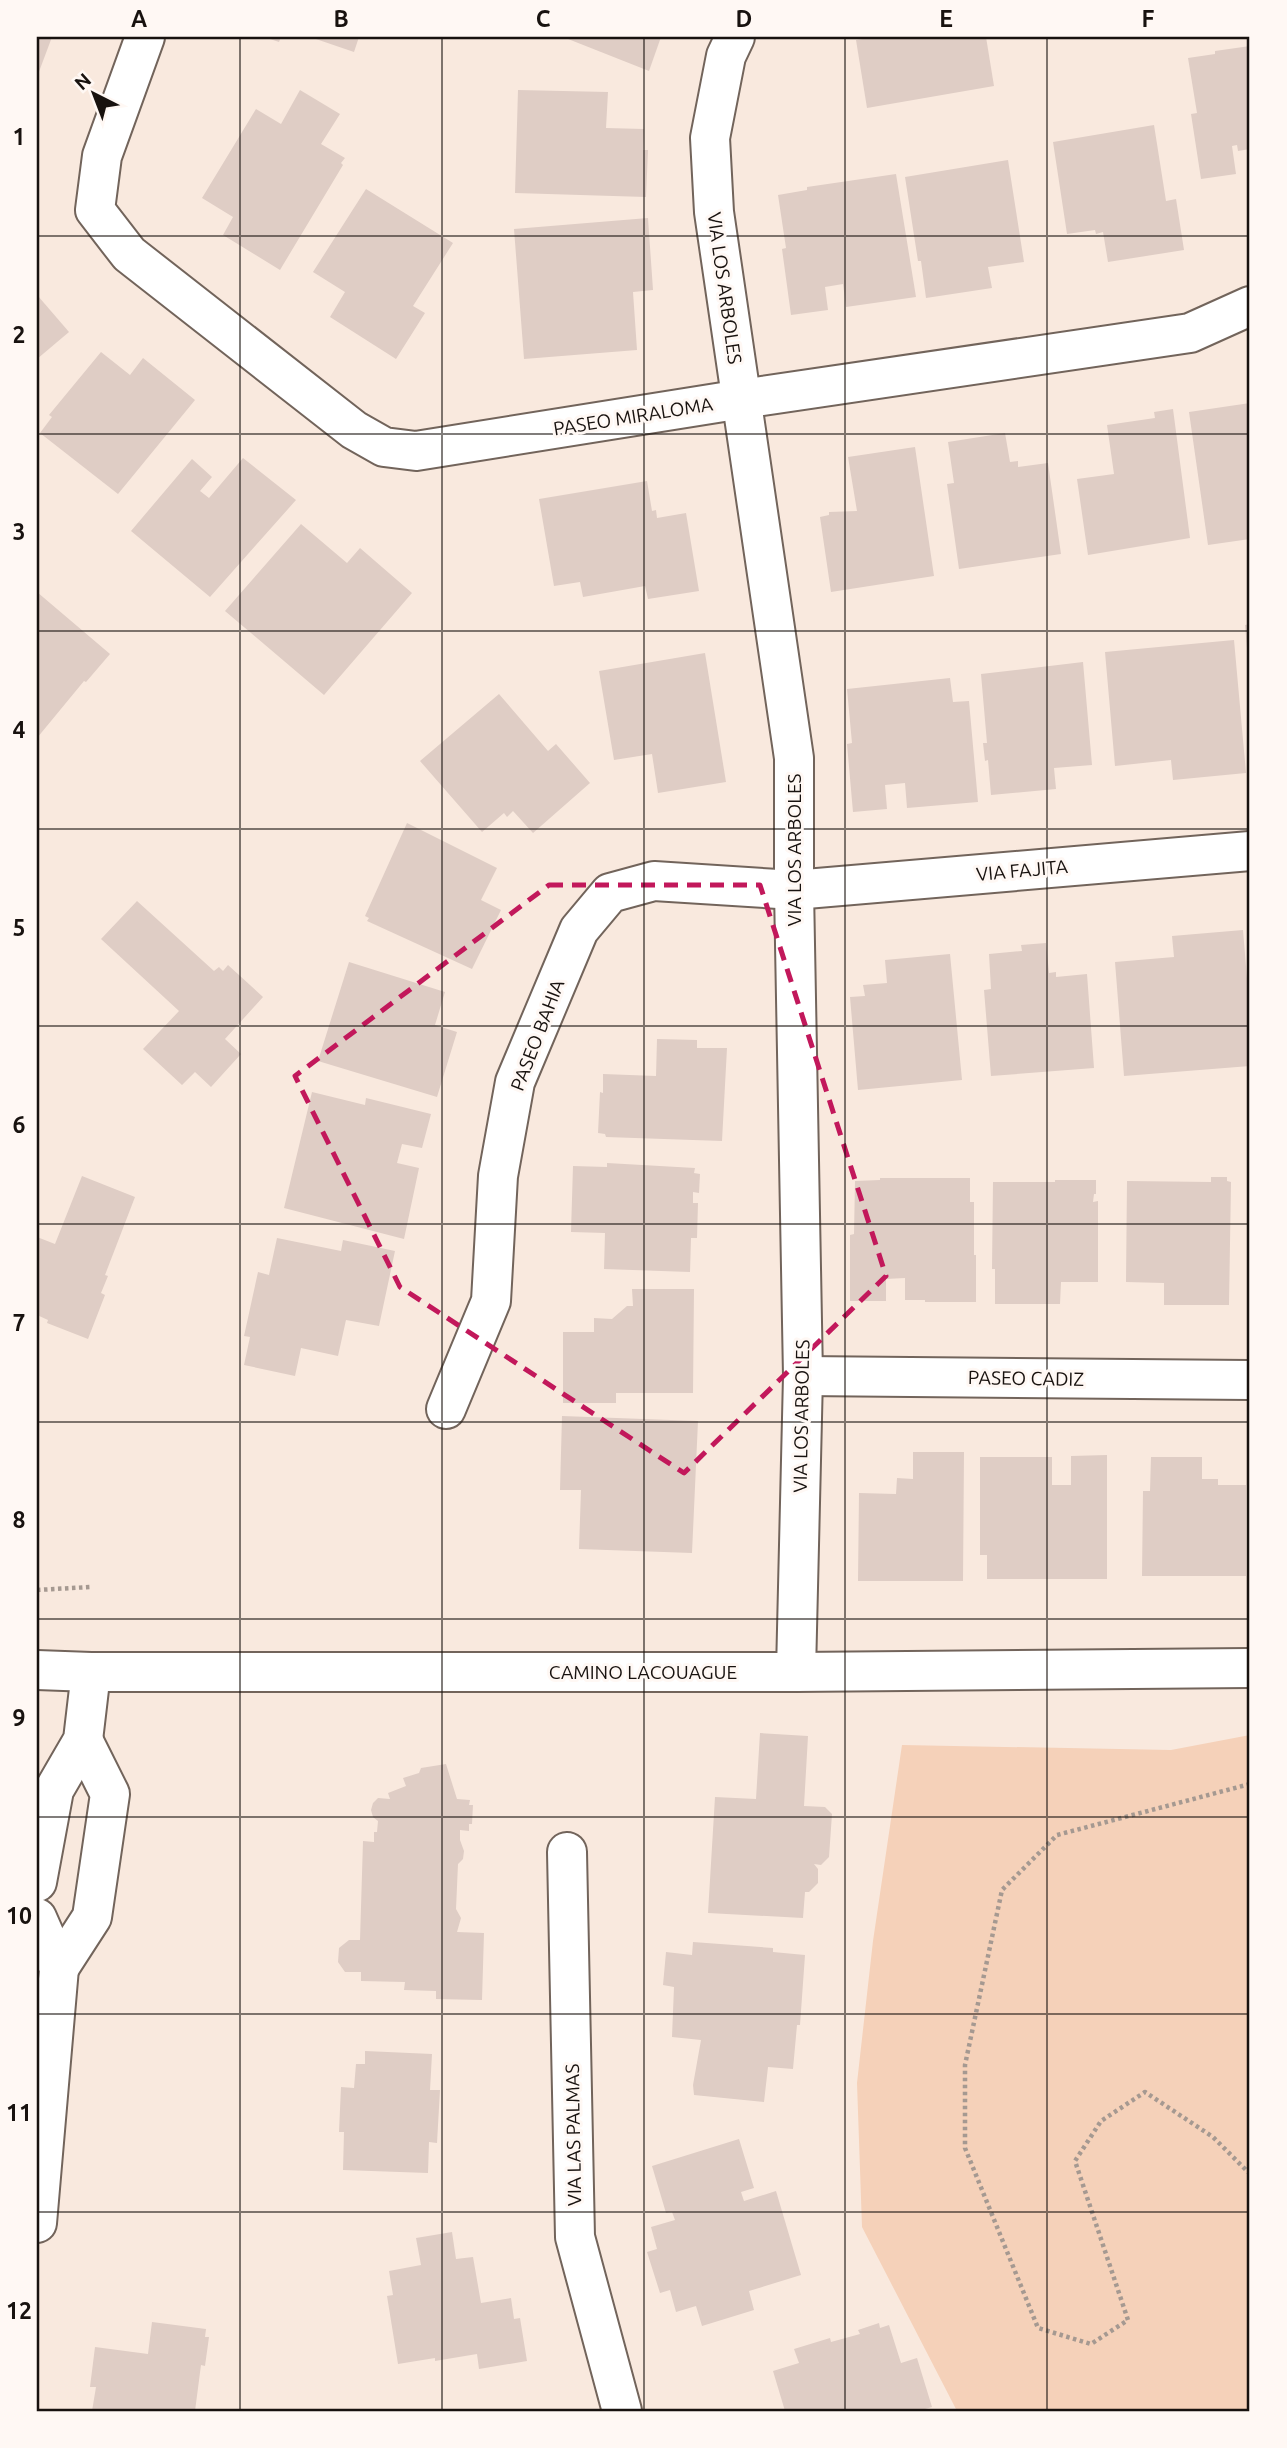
<svg xmlns="http://www.w3.org/2000/svg" width="1287" height="2448" font-family="Ubuntu,sans-serif">
	<style>
		.grass { fill: #f5d1b9 }
		.building { fill: #dfcdc5 }
		.lines { fill: none; stroke-linecap: round; stroke-linejoin: round }
		.minor-casing { stroke: #72645b; stroke-width: 42 }
		.path { stroke: #a59991; stroke-width: 4.5; stroke-dasharray: 3.5 3.5; stroke-linecap: butt }
		.minor { stroke: #fff; stroke-width: 38 }
		.marked { fill: none; stroke: #c2185b; stroke-width: 5; stroke-dasharray: 14 9; stroke-linejoin: round }
		.grid { fill: none; stroke: #18120f; stroke-width: 2; stroke-opacity: 0.55 }
		.labels { text-anchor: middle; dominant-baseline: central; stroke-width: 6; stroke-linejoin: round; paint-order: stroke }
		.street-label { font-size: 19px; fill: #18120f; stroke: #fff8f4 }
		.neatline { fill: none; stroke: #18120f; stroke-width: 2.5 }
		.grid-label { font-size: 23px; text-anchor: middle; font-weight: bold; fill: #18120f }
	</style>
	<rect width="100%" height="100%" fill="#f9e9de"/>
	<!-- grass -->
	<path class="grass" d="M1250,1735V2411H957L862,2227L857,2083L873,1941L902,1745L1171,1750Z"/>
	<!-- building -->
	<g class="building">
		<path d="M37,37H52L37,77Z"/>
		<path d="M264,37H281L279,42Z"/>
		<path d="M310,37H359L354,52Z"/>
		<path d="M563,37H661L649,71Z"/>
		<path d="M876,37H986L994,86L867,108L856,40Z"/>
		<path d="M1250,46V149L1238,151L1237,145L1232,146L1236,174L1201,179L1191,114L1197,113L1188,58L1215,54V51Z"/>
		<path d="M300,90L340,114L321,144L345,158L341,163L343,165L280,270L223,235L233,217L202,198L256,109L281,124Z"/>
		<path d="M518,90L608,92L606,128L644,129L643,150H648L646,197L515,193Z"/>
		<path d="M1154,125L1166,201L1176,199L1184,250L1108,262L1103,232L1096,234L1095,230L1067,234L1053,142Z"/>
		<path d="M1008,160L1024,262L988,267L992,288L926,298L921,261H918L905,177Z"/>
		<path d="M896,174L916,297L846,307L843,284L825,287L828,310L791,315L782,249L786,248L778,195L807,190V187Z"/>
		<path d="M366,189L453,243L413,306L425,313L396,359L330,317L345,292L313,272Z"/>
		<path d="M648,218L653,290L633,292L637,350L524,359L514,229Z"/>
		<path d="M38,296L69,332L37,359V297Z"/>
		<path d="M101,352L130,375L143,358L195,400L118,494L40,433L52,417L49,415Z"/>
		<path d="M1250,403V539L1208,545L1189,412Z"/>
		<path d="M1173,409L1190,538L1088,555L1077,479L1114,474L1107,425L1155,418L1154,412Z"/>
		<path d="M1005,433L1010,462L1018,461V467L1048,463L1061,554L959,569L947,484L954,483L948,442Z"/>
		<path d="M915,447L934,576L831,592L820,517L829,515V512L857,511L848,457Z"/>
		<path d="M243,458L296,500L210,597L131,531L192,459L212,477L200,491L209,498Z"/>
		<path d="M647,481L652,511L656,510L657,518L686,513L699,591L648,599L645,586L583,597L580,582L554,586L539,499Z"/>
		<path d="M301,524L347,563L360,548L412,593L324,695L225,611Z"/>
		<path d="M37,592L110,654L86,682L84,681L37,738Z"/>
		<path d="M1250,624V660H1248L1245,625Z"/>
		<path d="M1234,640L1246,773L1173,780L1171,760L1115,766L1105,652Z"/>
		<path d="M705,653L726,782L658,793L652,754L614,760L599,671Z"/>
		<path d="M1083,662L1092,765L1054,768L1056,789L991,795L988,760L985,761L983,743H987L981,674Z"/>
		<path d="M950,678L953,702L969,701L978,802L907,808L905,783L885,785L887,809L853,812L847,744L852,743L847,689Z"/>
		<path d="M499,694L548,751L556,744L590,783L533,833L513,811L507,817L504,813L482,832L420,761Z"/>
		<path d="M407,823L497,868L481,900L501,910L472,969L367,921L369,918L365,916Z"/>
		<path d="M137,901L214,971L219,967L223,971L228,965L263,997L225,1039L241,1054L211,1087L195,1072L182,1085L143,1049L179,1011L101,939Z"/>
		<path d="M1243,930L1250,1015V1066L1124,1076L1115,962L1174,957L1172,936Z"/>
		<path d="M1046,943L1049,973L1056,972V977L1087,974L1094,1068L991,1076L984,990L991,989L989,954L1022,951L1021,945Z"/>
		<path d="M950,954L962,1080L858,1090L850,997L865,996L863,985L887,983L885,960Z"/>
		<path d="M349,962L445,992L435,1025L457,1032L437,1097L318,1061Z"/>
		<path d="M657,1039L697,1040V1048H727L722,1141L606,1137L605,1134L598,1133L600,1092L603,1093V1074L656,1076Z"/>
		<path d="M312,1092L365,1105L366,1098L431,1114L422,1148L402,1144L397,1163L419,1168L404,1239L284,1208Z"/>
		<path d="M607,1163L695,1168L694,1173L700,1174L699,1193L693,1192V1203H698L697,1238H691L690,1272L604,1269L605,1233L571,1232L573,1166L607,1167Z"/>
		<path d="M82,1176L135,1197L105,1275L108,1276L101,1293L105,1295L88,1339L47,1323L48,1320L37,1315V1237L55,1244Z"/>
		<path d="M1211,1177H1227V1181L1231,1182L1229,1305H1164V1283L1126,1282L1127,1181L1211,1182Z"/>
		<path d="M880,1178H970V1202H974V1255H976V1302H925V1300H905V1278L886,1279V1301H850V1235L854,1234L855,1181L880,1180Z"/>
		<path d="M1055,1180H1096V1194H1094L1093,1202L1098,1201V1282H1061L1060,1304H995V1269H992L993,1182H1055Z"/>
		<path d="M277,1238L341,1251L343,1240L395,1251L379,1326L346,1320L338,1356L301,1348L295,1376L244,1365L250,1337L244,1336L258,1272L269,1275Z"/>
		<path d="M632,1289H694L693,1393H616V1403H563V1332H594V1318L612,1319L627,1306H633Z"/>
		<path d="M562,1416L698,1421L692,1553L579,1549L581,1490H560Z"/>
		<path d="M913,1452H964L963,1581H858L859,1493L896,1494L897,1478L913,1479Z"/>
		<path d="M1107,1455V1579H987V1555H980V1457H1052V1485H1071V1456Z"/>
		<path d="M1151,1457H1202V1479H1218V1485H1246V1576H1142L1143,1491H1150Z"/>
		<path d="M760,1733L808,1736L804,1806L825,1807L832,1814L829,1857L821,1865L814,1864L818,1869V1883L809,1892H805L803,1918L708,1913L715,1797L756,1799Z"/>
		<path d="M446,1764L457,1799L470,1800L469,1805H473L472,1824H469V1831L460,1830V1840L464,1851L463,1859L458,1864L456,1909L461,1918L457,1932L484,1933L482,2000L436,1999V1991L404,1990L405,1982L361,1981V1972H345L338,1962L339,1948L349,1940H360L363,1841L374,1842V1832H377L378,1821L373,1817L371,1810L373,1803L378,1798L390,1799L388,1793L406,1786L403,1778L419,1773L421,1768Z"/>
		<path d="M693,1942L773,1948V1952L805,1955L800,2025H797L793,2069L768,2067L764,2102L694,2095L693,2085L701,2040L672,2037L674,1987L663,1985L666,1952L692,1955Z"/>
		<path d="M365,2051L432,2054L430,2090H440L437,2143L429,2142L428,2173L343,2170L344,2132H339L341,2087L354,2088L356,2064H365Z"/>
		<path d="M739,2139L754,2188L741,2192L744,2201L776,2191L801,2275L749,2291L754,2310L702,2326L696,2306L676,2312L670,2290L660,2293L647,2252L657,2249L651,2227L675,2220L672,2212L666,2213L652,2166Z"/>
		<path d="M452,2232L456,2259L473,2257L481,2303L511,2298L514,2319L520,2318L527,2361L479,2369L477,2354L435,2361V2358L398,2364L387,2296L393,2295L389,2271L421,2265L416,2238Z"/>
		<path d="M152,2322L206,2329L205,2337H209L205,2366L201,2365L195,2411H92L96,2387H90L95,2347L148,2354Z"/>
		<path d="M879,2323L880,2328L889,2325L901,2363L917,2358L932,2407L918,2411H785L773,2371L799,2363L794,2349L830,2338L831,2342L860,2334L858,2330Z"/>
	</g>
	<g class="lines">
		<defs>
			<g id="minor">
				<path d="M145,37L102,156L95,210L129,254L354,430L384,447L416,451L742,399L1190,333L1250,306"/>
				<path d="M735,37L726,56L710,138L714,212L794,758V890L803,1376L796,1672"/>
				<path d="M803,1376L1250,1380"/>
				<path d="M446,1409L491,1301L498,1176L515,1082L579,930L610,893L654,881L794,890L1250,851"/>
				<path d="M37,1670L91,1672H796L1250,1668"/>
				<path d="M567,1852L575,2237L622,2411"/>
				<path d="M37,1882L54,1790L83,1740L91,1672"/>
				<path d="M37,1918L59,1968L37,2223"/>
				<path d="M59,1968L92,1917L110,1794L83,1740"/>
			</g>
		</defs>
		<!-- minor casing -->
		<use href="#minor" class="minor-casing"/>
		<!-- path -->
		<g class="path">
			<path d="M37,1590L90,1587"/>
			<path d="M1250,1784L1057,1835L1002,1890L965,2065V2148L1038,2328L1091,2344L1128,2320L1075,2161L1101,2121L1145,2092L1213,2137L1250,2174"/>
		</g>
		<!-- minor -->
		<use href="#minor" class="minor"/>
	</g>
	<!-- marked area -->
	<path class="marked" d="M549,885H760L886,1276L684,1473L400,1287L295,1076Z"/>
	<!-- grid -->
	<path class="grid" d="M240,37V2411M442,37V2411M644,37V2411M845,37V2411M1047,37V2411M37,236H1250M37,434H1250M37,631H1250M37,829H1250M37,1026H1250M37,1224H1250M37,1422H1250M37,1619H1250M37,1817H1250M37,2014H1250M37,2212H1250"/>
	<g class="labels">
		<!-- street labels -->
		<g class="street-label">
			<text transform="translate(725 288) rotate(82)">VIA LOS ARBOLES</text>
			<text transform="translate(633 416) rotate(-9)">PASEO MIRALOMA</text>
			<text transform="translate(794 850) rotate(-90)">VIA LOS ARBOLES</text>
			<text transform="translate(1022 870) rotate(-5)">VIA FAJITA</text>
			<text transform="translate(537 1035) rotate(-69)">PASEO BAHIA</text>
			<text transform="translate(1026 1378) rotate(1)">PASEO CADIZ</text>
			<text transform="translate(801 1416) rotate(-89)">VIA LOS ARBOLES</text>
			<text x="643" y="1672">CAMINO LACOUAGUE</text>
			<text transform="translate(573 2135) rotate(-91)">VIA LAS PALMAS</text>
		</g>
	</g>
	<!-- border -->
	<rect width="1287" height="2448" fill="none" stroke="#fff8f4" stroke-width="77"/>
	<!-- north arrow -->
	<g transform="translate(94 94) rotate(318)" stroke="#fff8f4" stroke-width="5" paint-order="stroke">
	<path d="M0-5L12 26L0 18L-12 26Z" fill="#18120f"/>
	<text y="-10" font-size="19" font-weight="bold" text-anchor="middle" fill="#18120f">N</text>
	</g>
	<rect x="38" y="38" width="1210" height="2372" class="neatline"/>
	<g class="grid-label">
		<text x="139" y="27">A</text>
		<text x="341" y="27">B</text>
		<text x="543" y="27">C</text>
		<text x="744" y="27">D</text>
		<text x="946" y="27">E</text>
		<text x="1148" y="27">F</text>
		<text x="19" y="145">1</text>
		<text x="19" y="343">2</text>
		<text x="19" y="540">3</text>
		<text x="19" y="738">4</text>
		<text x="19" y="936">5</text>
		<text x="19" y="1133">6</text>
		<text x="19" y="1331">7</text>
		<text x="19" y="1528">8</text>
		<text x="19" y="1726">9</text>
		<text x="19" y="1924">10</text>
		<text x="19" y="2121">11</text>
		<text x="19" y="2319">12</text>
	</g>
</svg>
